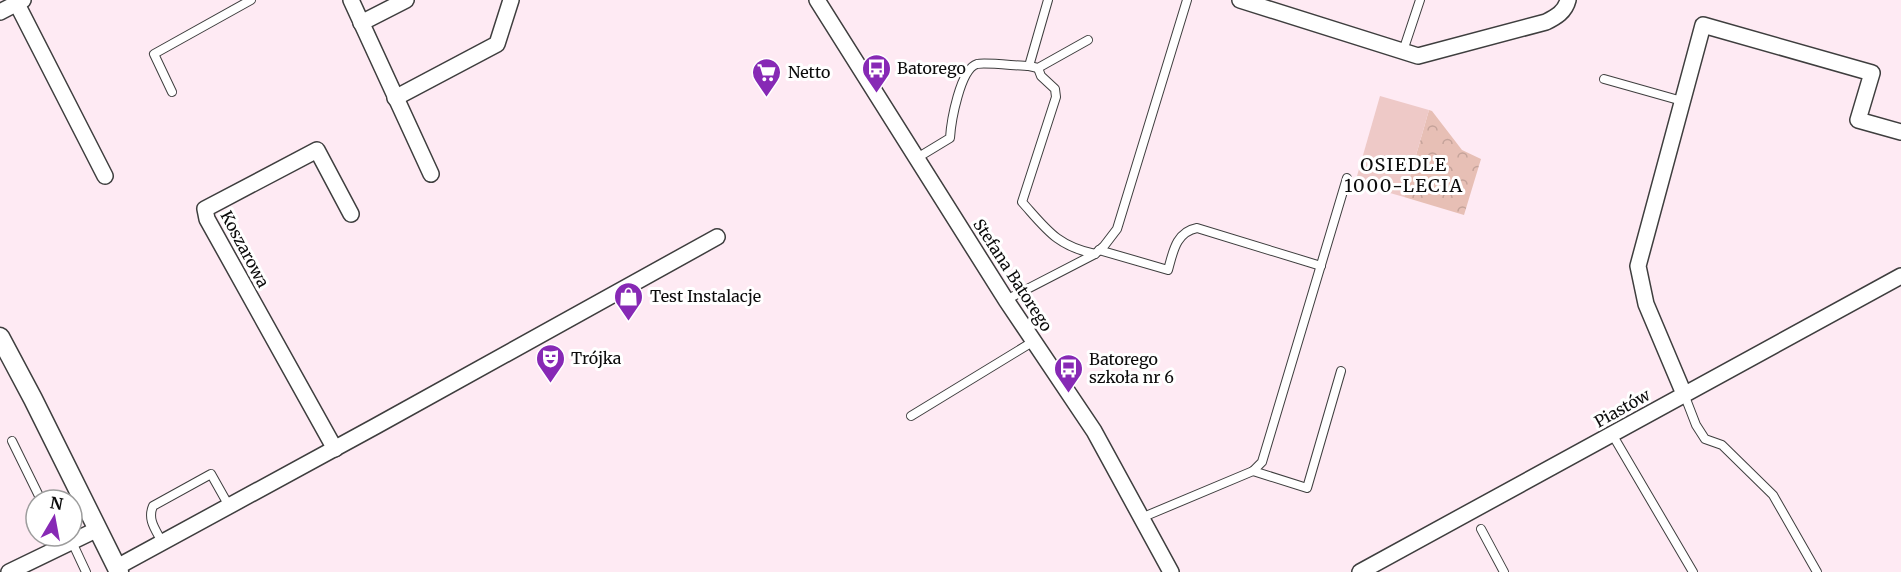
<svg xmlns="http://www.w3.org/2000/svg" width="1901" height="572" font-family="Merriweather,serif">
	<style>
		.park { fill: url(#park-crowns) }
		.pitch { fill: #eec9c7 }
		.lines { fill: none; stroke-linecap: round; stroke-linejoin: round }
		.service-casing { stroke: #3e3e3e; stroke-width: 10 }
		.minor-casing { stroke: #3e3e3e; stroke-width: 18 }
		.tertiary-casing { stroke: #3e3e3e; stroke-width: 21 }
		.service { stroke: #fff; stroke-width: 8 }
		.minor { stroke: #fff; stroke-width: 15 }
		.tertiary { stroke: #fff; stroke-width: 18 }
		.labels { text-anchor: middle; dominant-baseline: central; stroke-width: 6; stroke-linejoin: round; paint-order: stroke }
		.poi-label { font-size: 16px; fill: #0b0b0b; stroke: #fff; text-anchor: start }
		.street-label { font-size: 16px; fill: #0b0b0b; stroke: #fff }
		.neighbourhood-label { font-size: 18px; letter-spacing: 1.5px; fill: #0b0b0b; stroke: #fff }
	</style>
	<defs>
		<pattern id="park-crowns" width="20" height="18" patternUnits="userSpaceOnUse" patternTransform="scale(1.5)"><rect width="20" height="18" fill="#e7bfb5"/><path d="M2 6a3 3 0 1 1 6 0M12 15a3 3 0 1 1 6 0" fill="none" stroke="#c5a39a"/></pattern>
	</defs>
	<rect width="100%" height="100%" fill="#feeaf3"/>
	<!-- park -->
	<path class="park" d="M1429,110L1432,111L1462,150L1481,159L1464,215L1404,197Z"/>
	<!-- pitch -->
	<path class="pitch" d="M1380,96L1429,110L1404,197L1355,183Z"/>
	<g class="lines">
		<defs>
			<g id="service">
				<path d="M1048,0L1029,66L1038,68L1088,40"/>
				<path d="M1403,51L1420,0"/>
				<path d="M1038,68L1041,76L1055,89L1056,97L1022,202C1047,230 1057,246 1095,254"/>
				<path d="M1604,79L1682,101"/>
				<path d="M172,92L154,54L251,0"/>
				<path d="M917,158L950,138C951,122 960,69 977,64C985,62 1018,66 1029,66"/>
				<path d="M1099,250L1168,270C1173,252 1176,232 1197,228L1321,266"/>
				<path d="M1006,300L1095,254L1104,246L1117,229L1187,0"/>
				<path d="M1684,394L1696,425L1705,439L1722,445L1773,495L1817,572"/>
				<path d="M911,416L1034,341"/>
				<path d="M1612,434L1693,572"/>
				<path d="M12,441L41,500"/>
				<path d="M1253,471L1307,488L1341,371"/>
				<path d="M1141,518L1253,471L1262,462L1347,178"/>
				<path d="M1481,529L1504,572"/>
				<path d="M72,542L86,572"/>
				<path d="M162,542C156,530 147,520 153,506L211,474L229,506"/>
			</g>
			<g id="minor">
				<path d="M351,0L431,174"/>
				<path d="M817,0L1006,300L1094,431L1171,572"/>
				<path d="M1240,0L1418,56L1546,22C1556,17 1565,12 1568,0"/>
				<path d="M17,4L105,176"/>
				<path d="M0,12L23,0"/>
				<path d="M361,23L406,0"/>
				<path d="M395,98L497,44L511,0"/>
				<path d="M1684,394L1646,304L1638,266L1703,25L1872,73L1858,120L1901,132"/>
				<path d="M335,449L207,219L205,209L317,150L351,214"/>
				<path d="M117,567L376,426L717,237"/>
				<path d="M9,572L98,529"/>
				<path d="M1360,572L1901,276"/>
			</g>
			<path id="tertiary" d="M0,337L33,399L119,572"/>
		</defs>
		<!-- service casing -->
		<use href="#service" class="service-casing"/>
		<!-- minor casing -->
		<use href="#minor" class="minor-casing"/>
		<!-- tertiary casing -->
		<use href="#tertiary" class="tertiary-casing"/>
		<!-- service -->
		<use href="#service" class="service"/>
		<!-- minor -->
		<use href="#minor" class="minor"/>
		<!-- tertiary -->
		<use href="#tertiary" class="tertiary"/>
	</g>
	<!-- icons -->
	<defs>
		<symbol id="bus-pin" viewBox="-11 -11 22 30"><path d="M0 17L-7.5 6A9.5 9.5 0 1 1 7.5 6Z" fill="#8729b5" stroke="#fff"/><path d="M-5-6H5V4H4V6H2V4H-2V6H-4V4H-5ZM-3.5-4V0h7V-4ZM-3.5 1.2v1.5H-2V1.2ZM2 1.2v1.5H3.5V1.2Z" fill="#fff"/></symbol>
		<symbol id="supermarket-pin" viewBox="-11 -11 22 30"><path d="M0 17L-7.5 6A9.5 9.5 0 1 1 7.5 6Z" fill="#8729b5" stroke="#fff"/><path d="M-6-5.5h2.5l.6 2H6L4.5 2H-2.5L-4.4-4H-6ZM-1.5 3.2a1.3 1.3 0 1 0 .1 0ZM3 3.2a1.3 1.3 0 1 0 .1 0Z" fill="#fff"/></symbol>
		<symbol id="shop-pin" viewBox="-11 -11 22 30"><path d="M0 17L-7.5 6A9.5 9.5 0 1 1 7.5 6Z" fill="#8729b5" stroke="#fff"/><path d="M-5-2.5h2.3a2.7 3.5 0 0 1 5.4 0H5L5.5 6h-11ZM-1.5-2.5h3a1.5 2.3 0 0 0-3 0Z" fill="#fff"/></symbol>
		<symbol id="theatre-pin" viewBox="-11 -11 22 30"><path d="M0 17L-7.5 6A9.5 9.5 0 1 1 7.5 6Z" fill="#8729b5" stroke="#fff"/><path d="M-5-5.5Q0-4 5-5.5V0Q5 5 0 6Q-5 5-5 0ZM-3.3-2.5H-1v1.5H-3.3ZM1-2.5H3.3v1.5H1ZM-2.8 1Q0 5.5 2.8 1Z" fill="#fff"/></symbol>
	</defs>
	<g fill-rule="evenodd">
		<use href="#bus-pin" x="860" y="52" width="33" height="45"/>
		<use href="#supermarket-pin" x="750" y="56" width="33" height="45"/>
		<use href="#shop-pin" x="612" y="280" width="33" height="45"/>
		<use href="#theatre-pin" x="534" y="342" width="33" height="45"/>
		<use href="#bus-pin" x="1052" y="352" width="33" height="45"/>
	</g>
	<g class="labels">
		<!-- poi labels -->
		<g class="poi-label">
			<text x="897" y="68">Batorego</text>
			<text x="788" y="72">Netto</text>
			<text x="650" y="296">Test Instalacje</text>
			<text x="571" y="358">Trójka</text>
			<text x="1089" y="359">Batorego<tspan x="1089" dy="18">szkoła nr 6</tspan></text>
		</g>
		<!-- street labels -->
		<g class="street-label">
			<text transform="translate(245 249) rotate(62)">Koszarowa</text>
			<text transform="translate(1013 275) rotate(57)">Stefana Batorego</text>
			<text transform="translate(1622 408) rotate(-29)">Piastów</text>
		</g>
		<!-- neighbourhood labels -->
		<g class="neighbourhood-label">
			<text x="1404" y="164">OSIEDLE<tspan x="1404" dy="21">1000-LECIA</tspan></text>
		</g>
	</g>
	<!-- north arrow -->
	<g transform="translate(54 518) rotate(10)"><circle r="28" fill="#ffffff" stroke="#9d9d9d" stroke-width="1.5"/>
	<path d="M0-4.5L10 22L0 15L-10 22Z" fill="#8729b5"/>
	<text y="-9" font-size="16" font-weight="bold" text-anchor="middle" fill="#0b0b0b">N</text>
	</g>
</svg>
